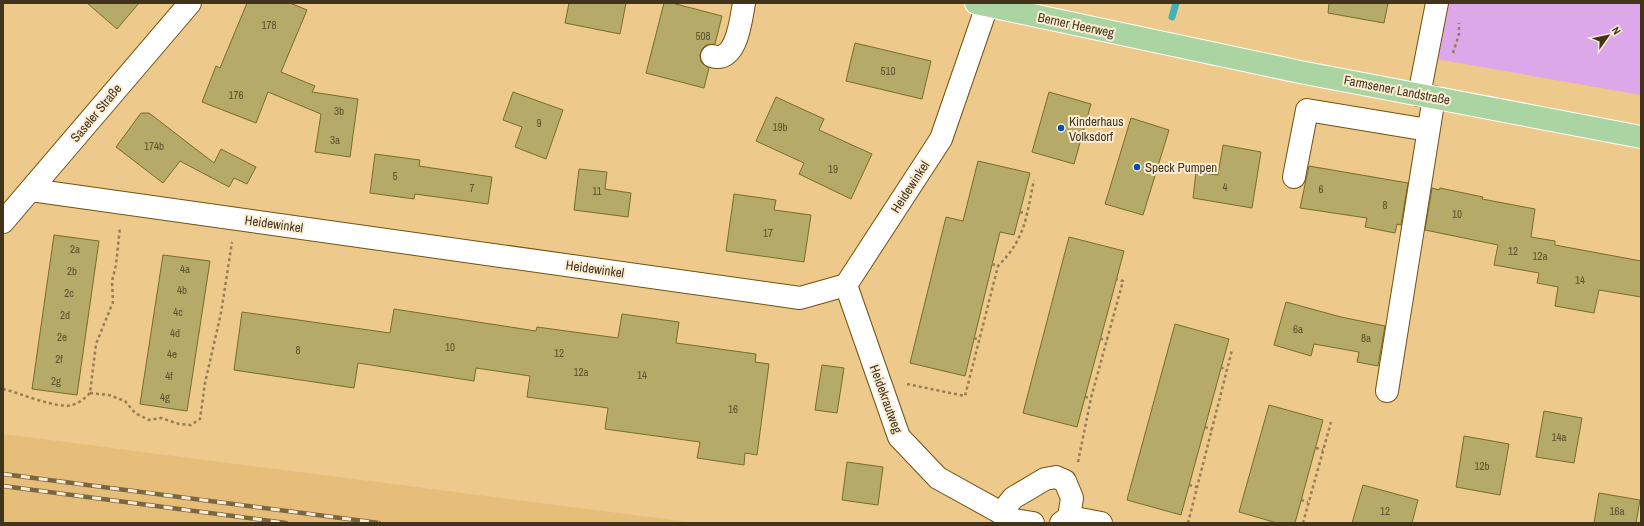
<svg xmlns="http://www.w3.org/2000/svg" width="1644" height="526" font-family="'Archivo Narrow',sans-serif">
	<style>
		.built { fill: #e6be79 }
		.green { fill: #dda8e9 }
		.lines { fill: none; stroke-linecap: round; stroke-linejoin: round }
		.stream { stroke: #43b2b8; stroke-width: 7 }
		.building { fill: #b5aa67; stroke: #776d2a }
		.minor-casing { stroke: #715210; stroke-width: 24 }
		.major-casing { stroke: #fff; stroke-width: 24 }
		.path { stroke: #977e53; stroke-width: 2.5; stroke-dasharray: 3 3; stroke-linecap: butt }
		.minor { stroke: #fff; stroke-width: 22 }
		.major { stroke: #aad4a2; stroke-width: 22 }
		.rail-casing { stroke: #7c6641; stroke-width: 4.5 }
		.rail { stroke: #fceed6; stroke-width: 3; stroke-dasharray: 9; stroke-linecap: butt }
		.poi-dot { fill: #094db8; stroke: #fceed6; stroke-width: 1.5 }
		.labels { text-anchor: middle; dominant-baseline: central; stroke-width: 4; stroke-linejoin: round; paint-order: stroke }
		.number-label { font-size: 11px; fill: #5f522e }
		.street-label { font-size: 13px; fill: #42341b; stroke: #fceed6 }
		.poi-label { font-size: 13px; fill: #42341b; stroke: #fceed6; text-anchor: start }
	</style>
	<rect width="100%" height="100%" fill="#edc98c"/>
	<!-- built -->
	<path class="built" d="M3,434L696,523H3Z"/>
	<!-- green -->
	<path class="green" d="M1440,3H1641V95L1431,58Z"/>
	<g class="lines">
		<!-- stream -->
		<path class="stream" d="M1172,17L1176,3"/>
	</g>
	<!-- building -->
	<g class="building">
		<path d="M87,3H139L117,29Z"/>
		<path d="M247,3H290L307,10L281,72L315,86L312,92L358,99L350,157L315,152L321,114L268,92L256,123L202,102L216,66L220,68Z"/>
		<path d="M569,3H626L620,34L565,23Z"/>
		<path d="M664,3H672L722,16L715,44L706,45L702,49L700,55L701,62L709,68L704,88L646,73Z"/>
		<path d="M1329,3H1388L1384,23L1328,13Z"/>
		<path d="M855,43L931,61L922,99L846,81Z"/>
		<path d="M513,92L563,110L546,159L515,147L522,127L503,120Z"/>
		<path d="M1049,92L1091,104L1074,164L1032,152Z"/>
		<path d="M776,97L824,119L819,130L872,154L851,199L799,174L804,163L756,141Z"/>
		<path d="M141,113H149L214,163L221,149L256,167L247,184L234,178L229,187L180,161L163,183L116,147Z"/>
		<path d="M1131,118L1169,130L1143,215L1105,204Z"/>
		<path d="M1223,145L1261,152L1252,208L1193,198L1196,172L1218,175Z"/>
		<path d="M375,154L420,160L419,166L492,177L488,204L415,194L414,199L370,193Z"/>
		<path d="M978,161L1030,173L1014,235L1000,232L965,376L910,363L946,217L963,221Z"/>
		<path d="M1309,166L1408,183L1401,225L1397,224L1395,233L1365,227L1367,218L1300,208Z"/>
		<path d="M579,169L607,172L605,189L631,193L628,217L574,210Z"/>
		<path d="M1432,188L1439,190L1440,188L1483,197L1482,199L1535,209L1531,237L1555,241V245L1641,261V297L1599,290L1594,313L1555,306L1558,287L1537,283L1539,273L1494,265L1498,245L1425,230Z"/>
		<path d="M734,194L776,200L774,210L811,215L804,262L726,251Z"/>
		<path d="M54,235L99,241L77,395L32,389Z"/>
		<path d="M1069,237L1124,251L1077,427L1023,413Z"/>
		<path d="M163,255L210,261L187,411L140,404Z"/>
		<path d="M1286,302L1341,317L1385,326L1378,366L1357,362L1359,352L1314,344L1311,356L1274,345Z"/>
		<path d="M394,309L536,331L537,327L618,338L622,314L679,322L676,343L756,354L755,362L769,364L757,455L745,453L744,465L697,458L700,442L605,429L608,408L527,397L530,376L476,368L474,381L358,363L354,388L234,370L242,312L390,333Z"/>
		<path d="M1175,324L1229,339L1181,515L1127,500Z"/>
		<path d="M822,365L844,368L837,413L815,410Z"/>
		<path d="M1269,405L1323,420L1295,523H1277L1239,512Z"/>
		<path d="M1544,411L1582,418L1574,463L1536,457Z"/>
		<path d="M1464,436L1509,444L1500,495L1456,487Z"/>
		<path d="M847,462L883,467L878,505L842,500Z"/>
		<path d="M1363,485L1418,500L1412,523H1352Z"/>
		<path d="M1599,493L1640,500L1636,523H1594Z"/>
	</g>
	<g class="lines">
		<defs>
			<g id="minor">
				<path d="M712,56C737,64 741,19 744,3"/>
				<path d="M1419,95L1437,3"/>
				<path d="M1294,177L1307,110L1428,130"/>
				<path d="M31,190L800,298L846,285L941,139L987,6"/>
				<path d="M3,222L190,3"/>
				<path d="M846,285L899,437L938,478L1014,520L1033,523"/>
				<path d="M1387,391L1434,97"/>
				<path d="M1001,513L1013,498L1045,479L1056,477L1065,481L1072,498L1069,517L1061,523"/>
				<path d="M1069,517L1101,523"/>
			</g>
			<path id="major" d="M976,3L1300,72L1641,137"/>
		</defs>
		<!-- minor casing -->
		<use href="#minor" class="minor-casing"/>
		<!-- major casing -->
		<use href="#major" class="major-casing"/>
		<!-- path -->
		<g class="path">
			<path d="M1453,53L1459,34V23"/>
			<path d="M1020,212L1027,214"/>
			<path d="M992,264L998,266"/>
			<path d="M974,338L980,340"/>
			<path d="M1100,339H1108"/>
			<path d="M1221,367L1226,371"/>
			<path d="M907,384L965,396L998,266C1026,238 1026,217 1034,180"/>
			<path d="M3,389C20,393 56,409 72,405C80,403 85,398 90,393L96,344L113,302L112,281L116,265L120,227"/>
			<path d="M90,393L109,395L125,401L135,413L149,420L161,418L179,424L191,425L200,419L205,383L221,313L232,242"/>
			<path d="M1085,397L1091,398"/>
			<path d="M1205,427L1212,430"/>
			<path d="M1316,448L1323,450"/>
			<path d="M1078,462L1091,398L1123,281L1116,279"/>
			<path d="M1189,485L1197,487"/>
			<path d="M1301,500L1308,502"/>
			<path d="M1188,523L1232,350"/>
			<path d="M1303,523L1331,422"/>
			<path d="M1412,523H1413"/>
		</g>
		<!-- minor -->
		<use href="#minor" class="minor"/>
		<!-- major -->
		<use href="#major" class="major"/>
		<defs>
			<g id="rail">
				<path d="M3,474L379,523"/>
				<path d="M3,486L286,523"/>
			</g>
		</defs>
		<!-- rail casing -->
		<use href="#rail" class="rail-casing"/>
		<!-- rail -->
		<use href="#rail" class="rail"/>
	</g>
	<!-- markers -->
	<g class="poi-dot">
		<circle cx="1061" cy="128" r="4"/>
		<circle cx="1137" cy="167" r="4"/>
	</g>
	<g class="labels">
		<!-- number labels -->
		<g class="number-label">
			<text x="269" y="25">178</text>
			<text x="703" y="36">508</text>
			<text x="888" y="71">510</text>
			<text x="236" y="95">176</text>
			<text x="339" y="111">3b</text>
			<text x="539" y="123">9</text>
			<text x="780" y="127">19b</text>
			<text x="335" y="140">3a</text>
			<text x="154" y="146">174b</text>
			<text x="833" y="169">19</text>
			<text x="395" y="176">5</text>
			<text x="1225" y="187">4</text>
			<text x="472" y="188">7</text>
			<text x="1321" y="189">6</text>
			<text x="597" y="191">11</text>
			<text x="1385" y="205">8</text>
			<text x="1457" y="214">10</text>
			<text x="768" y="233">17</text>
			<text x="75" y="249">2a</text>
			<text x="1513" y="251">12</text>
			<text x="1540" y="256">12a</text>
			<text x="185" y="269">4a</text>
			<text x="72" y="271">2b</text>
			<text x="1580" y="280">14</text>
			<text x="182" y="290">4b</text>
			<text x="69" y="293">2c</text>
			<text x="178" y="312">4c</text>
			<text x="65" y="315">2d</text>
			<text x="1298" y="329">6a</text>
			<text x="175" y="333">4d</text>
			<text x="62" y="337">2e</text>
			<text x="1366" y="338">8a</text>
			<text x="450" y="347">10</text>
			<text x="298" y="350">8</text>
			<text x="559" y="353">12</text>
			<text x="172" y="354">4e</text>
			<text x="59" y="359">2f</text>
			<text x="581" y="372">12a</text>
			<text x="642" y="375">14</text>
			<text x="169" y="376">4f</text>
			<text x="56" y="381">2g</text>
			<text x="165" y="397">4g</text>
			<text x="733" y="409">16</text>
			<text x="1559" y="437">14a</text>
			<text x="1482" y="466">12b</text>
			<text x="1385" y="511">12</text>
			<text x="1617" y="511">16a</text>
		</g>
		<!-- street labels -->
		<g class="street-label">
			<text transform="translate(1076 25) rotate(12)">Berner Heerweg</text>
			<text transform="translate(1397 90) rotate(11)">Farmsener Landstraße</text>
			<text transform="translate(96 113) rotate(-50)">Saseler Straße</text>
			<text transform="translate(910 187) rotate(-57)">Heidewinkel</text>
			<text transform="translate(274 224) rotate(8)">Heidewinkel</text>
			<text transform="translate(595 269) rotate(8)">Heidewinkel</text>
			<text transform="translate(886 399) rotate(70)">Heidekrautweg</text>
		</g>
		<!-- poi labels -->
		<g class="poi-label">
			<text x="1069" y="121">Kinderhaus<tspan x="1069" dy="15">Volksdorf</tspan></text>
			<text x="1145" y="167">Speck Pumpen</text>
		</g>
	</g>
	<!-- border -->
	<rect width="1644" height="526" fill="none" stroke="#42341b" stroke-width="8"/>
	<!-- north arrow -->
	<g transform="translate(1608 36) rotate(57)" stroke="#fceed6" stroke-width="3" paint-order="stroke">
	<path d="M0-3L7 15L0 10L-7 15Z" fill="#42341b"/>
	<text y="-6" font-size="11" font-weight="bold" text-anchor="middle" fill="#42341b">N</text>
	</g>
</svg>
